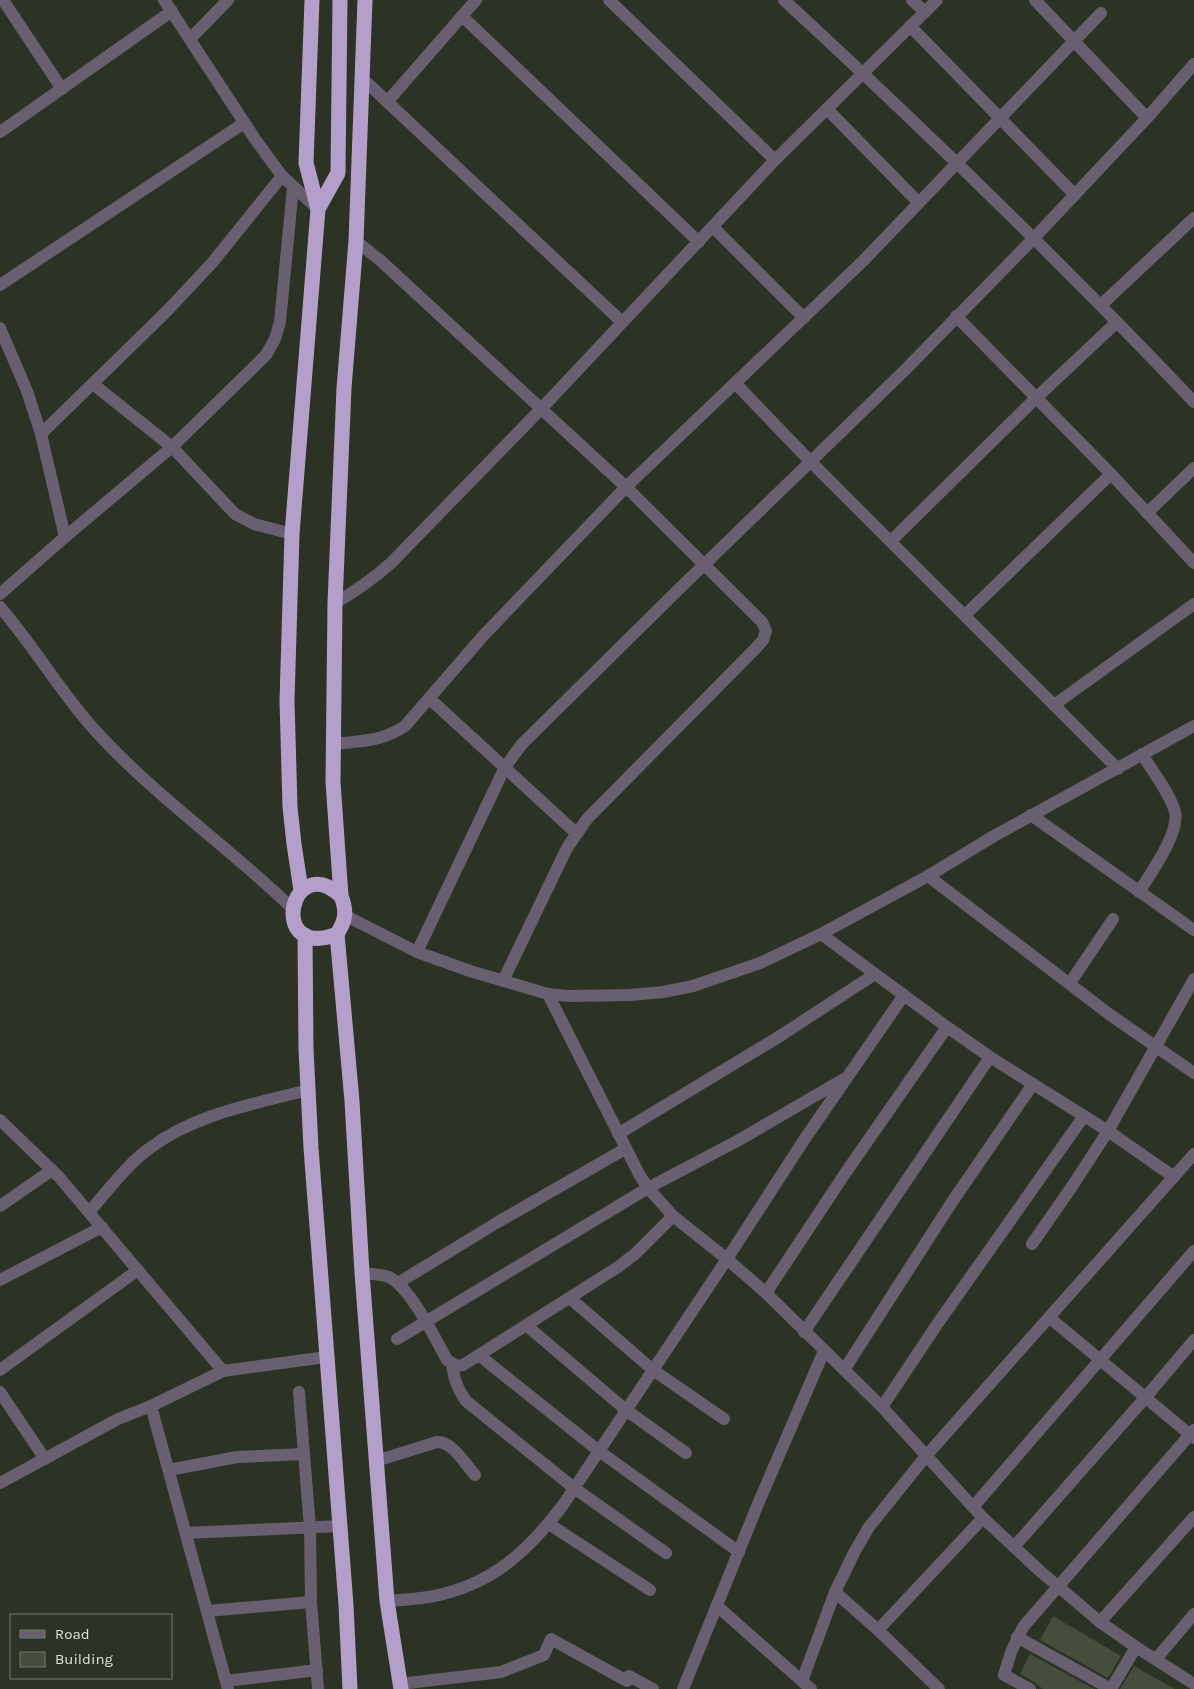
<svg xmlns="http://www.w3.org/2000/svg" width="1194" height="1689" font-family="Karla,sans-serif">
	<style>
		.building { fill: #454d3d }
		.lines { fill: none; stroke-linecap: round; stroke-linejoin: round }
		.minor { stroke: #686071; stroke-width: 12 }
		.highway { stroke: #b49fca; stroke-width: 15 }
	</style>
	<rect width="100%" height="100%" fill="#2c3324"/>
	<!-- building -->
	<g class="building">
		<path d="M1053,1616L1121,1656L1108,1678L1040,1640Z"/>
		<path d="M1030,1654L1094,1689H1043L1034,1682L1020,1674Z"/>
		<path d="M1134,1666L1157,1679L1175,1689H1120Z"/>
	</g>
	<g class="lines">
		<!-- minor -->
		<g class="minor">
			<path d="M3,0L62,89"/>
			<path d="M164,0L255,139L282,176L318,209"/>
			<path d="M609,0L775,160"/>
			<path d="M784,0C925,130 1062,263 1194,402"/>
			<path d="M912,0L925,12"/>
			<path d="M1035,0L1147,118"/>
			<path d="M462,16L699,242"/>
			<path d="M910,26L1075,195"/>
			<path d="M190,39L228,0"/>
			<path d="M363,79L622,322"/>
			<path d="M387,102L476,0"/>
			<path d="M827,109L918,202"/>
			<path d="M0,132L172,11"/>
			<path d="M713,227L804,318"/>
			<path d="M356,241L381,261L626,487L762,622L766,631L763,640L756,648L587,819L567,848L503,981"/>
			<path d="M0,285L244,123"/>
			<path d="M1101,305L1194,218"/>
			<path d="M956,316L1111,474L1194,563"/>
			<path d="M0,328L27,391L41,434L65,537"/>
			<path d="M735,383L810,461L1118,769"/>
			<path d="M93,384L172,447L235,514L254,524L292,534"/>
			<path d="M41,434L167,311L212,263L282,176"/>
			<path d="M1147,513L1194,468"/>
			<path d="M891,541L1036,398L1117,322"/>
			<path d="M0,594L65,537L172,447L266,355L275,339L280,322L293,187"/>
			<path d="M335,603C356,591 373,579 391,563L541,409L775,160L937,0"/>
			<path d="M0,607C37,650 65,700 105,741C163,802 232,850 292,908"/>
			<path d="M965,615L1111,474"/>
			<path d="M430,699L576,833"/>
			<path d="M1054,705L1194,604"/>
			<path d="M333,744C361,741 381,742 405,726L483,636L626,487L863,261L1101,13"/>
			<path d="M1031,815L1194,930"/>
			<path d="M928,876L1109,1014L1194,1073"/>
			<path d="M1139,892C1150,874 1180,833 1175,812C1170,793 1152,771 1142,754"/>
			<path d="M346,916L417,952L470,971L548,994L569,996L630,995L663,992L693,986L760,963L821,934L928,876L994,836L1194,726"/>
			<path d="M821,934L947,1027L990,1057L1108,1131L1174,1177"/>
			<path d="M417,952L505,767L522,744L679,589L905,370L1034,238L1147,118L1194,64"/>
			<path d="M1070,983L1113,919"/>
			<path d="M548,994L639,1174L648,1188L673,1216L727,1259L766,1293L882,1407L983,1518L1040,1571L1100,1622L1136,1647L1194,1684"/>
			<path d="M0,1120L59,1177L223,1371"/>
			<path d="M618,1134L780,1036L875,974"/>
			<path d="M0,1206L52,1170"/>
			<path d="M89,1212C108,1191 126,1165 150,1148C195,1114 254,1104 308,1090"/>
			<path d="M1032,1244L1073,1185L1108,1131L1194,979"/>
			<path d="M362,1273C370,1274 381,1274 389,1277C410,1287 435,1338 447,1360L457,1366L463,1365L618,1267L635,1254L673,1216"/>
			<path d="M0,1280L102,1227"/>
			<path d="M398,1283L498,1222L625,1149"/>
			<path d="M766,1293L846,1172L947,1027"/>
			<path d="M571,1299L653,1370L724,1419"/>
			<path d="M1050,1318L1194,1438"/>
			<path d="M527,1326L626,1410L686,1453"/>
			<path d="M804,1332L990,1057"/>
			<path d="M397,1339L648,1188L739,1140L844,1079"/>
			<path d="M480,1356L599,1451L739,1552"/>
			<path d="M452,1364C454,1379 457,1388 466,1401L574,1488L666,1553"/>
			<path d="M0,1370L138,1270"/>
			<path d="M844,1370L952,1202L1033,1084"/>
			<path d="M0,1392L45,1459"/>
			<path d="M299,1392L310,1528L311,1602L318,1689"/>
			<path d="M151,1406L228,1689"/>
			<path d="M882,1407L938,1323L1084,1116"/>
			<path d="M376,1461L437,1442C452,1441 465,1464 475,1475"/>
			<path d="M169,1470L237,1457L304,1454"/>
			<path d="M0,1483L118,1419L151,1406L223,1371L326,1357"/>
			<path d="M973,1507L1194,1251"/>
			<path d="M549,1524L650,1590"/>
			<path d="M186,1533L340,1526"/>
			<path d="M1014,1547L1145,1398L1194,1340"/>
			<path d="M835,1592L878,1630L939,1689"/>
			<path d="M387,1601C403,1600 419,1599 434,1596C493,1584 528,1551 563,1505L727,1259L804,1140L904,995"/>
			<path d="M717,1606L811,1689"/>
			<path d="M207,1611L311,1602"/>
			<path d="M1100,1622L1194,1517"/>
			<path d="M878,1630L983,1518"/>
			<path d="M1017,1637L1111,1689"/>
			<path d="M1156,1659L1194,1614"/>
			<path d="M629,1676L653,1689"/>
			<path d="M226,1681L317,1670"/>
			<path d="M802,1681L835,1592L855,1551L869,1527L926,1456L1194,1154"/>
			<path d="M400,1684L501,1672L544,1655L551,1639L627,1681"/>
			<path d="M683,1689L758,1504L824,1351"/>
			<path d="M1030,1689L1004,1675L1011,1652L1023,1627L1194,1430"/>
			<path d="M1111,1689L1136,1647"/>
		</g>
		<!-- highway -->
		<g class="highway">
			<path d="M318,209L338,173L340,0"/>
			<path d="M301,890L294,844L290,807L287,701L292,534L318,209L306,163L312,0"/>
			<path d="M341,896C290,849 267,961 337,934C346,920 347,911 341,896L333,782L335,603L344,388L356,241L365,0"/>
			<path d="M337,934L352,1101L362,1273L387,1601L401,1689"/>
			<path d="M305,935L306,1049L311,1148L346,1605L350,1689"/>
		</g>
	</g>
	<!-- legend -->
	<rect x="10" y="1614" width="162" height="65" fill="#2c3324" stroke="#747a6d"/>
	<rect x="20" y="1630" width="25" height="8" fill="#686071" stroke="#747a6d"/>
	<text x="55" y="1639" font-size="15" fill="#dfe4da">Road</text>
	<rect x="20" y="1652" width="25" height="15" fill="#454d3d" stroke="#747a6d"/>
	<text x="55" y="1664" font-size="15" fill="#dfe4da">Building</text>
</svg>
